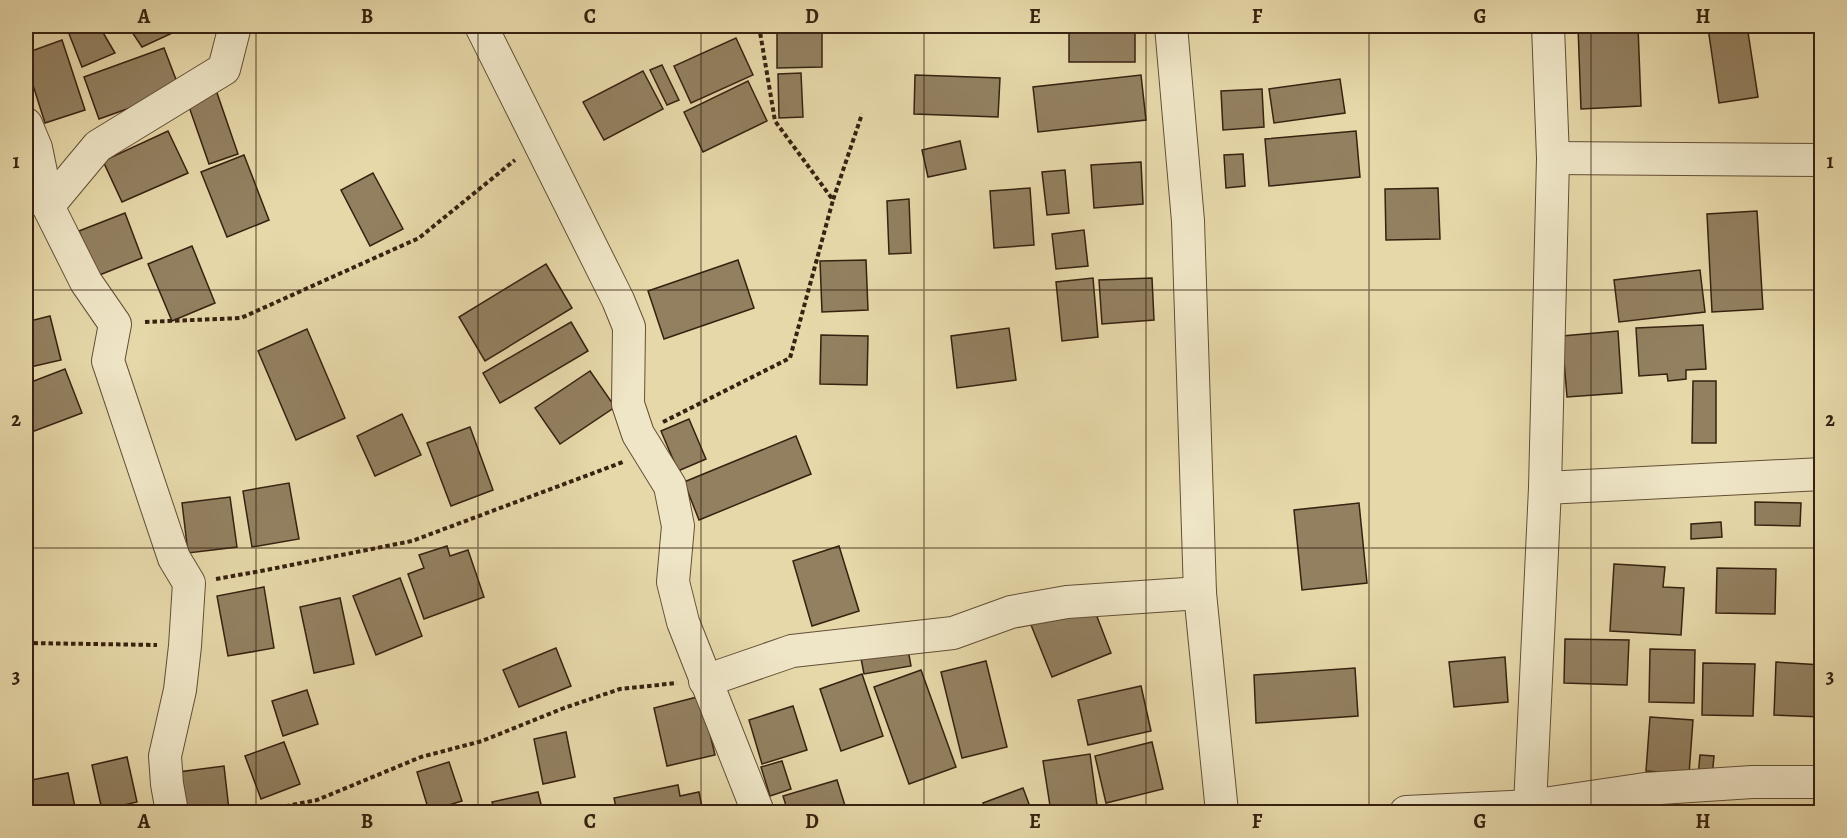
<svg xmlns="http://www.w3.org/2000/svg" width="1847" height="838" font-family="Alegreya,serif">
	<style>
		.building { fill: #928060; stroke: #372110; stroke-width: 1.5 }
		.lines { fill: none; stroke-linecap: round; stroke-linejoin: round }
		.street-casing { stroke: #634f36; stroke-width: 34 }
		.path { stroke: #372110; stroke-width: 4; stroke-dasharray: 4.5 3; stroke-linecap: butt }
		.street { stroke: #efe6c7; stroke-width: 32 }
		.grid { fill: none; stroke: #372110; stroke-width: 1.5; stroke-opacity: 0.55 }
		.neatline { fill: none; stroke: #372110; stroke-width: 2 }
		.grid-label { font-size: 20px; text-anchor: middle; font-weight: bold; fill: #372110 }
	</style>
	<rect width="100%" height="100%" fill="#e6d8a9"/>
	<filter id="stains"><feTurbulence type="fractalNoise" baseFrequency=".00333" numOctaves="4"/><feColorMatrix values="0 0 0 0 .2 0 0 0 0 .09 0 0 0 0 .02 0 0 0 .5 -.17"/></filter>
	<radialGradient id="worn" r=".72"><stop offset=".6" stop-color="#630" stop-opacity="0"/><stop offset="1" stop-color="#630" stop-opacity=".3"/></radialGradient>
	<!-- building -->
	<g class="building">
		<path d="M66,26H181L183,28L142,47L128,26L102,31L115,53L82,67Z"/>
		<path d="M777,26H822V67L777,68Z"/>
		<rect x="1069" y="26" width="66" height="36"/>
		<path d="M1578,26H1638L1641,106L1581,109Z"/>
		<path d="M1727,26H1747L1758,97L1719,103L1708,28Z"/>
		<path d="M736,38L753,75L691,103L674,66Z"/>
		<path d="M62,40L85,110L45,123L26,63V53Z"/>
		<path d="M164,48L180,90L99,119L84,77Z"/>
		<path d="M662,65L679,100L667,105L650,70Z"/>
		<path d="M643,71L663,109L604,140L583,102Z"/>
		<path d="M801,73L803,117L779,118L778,74Z"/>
		<path d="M915,75L1000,78L998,117L914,114Z"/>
		<path d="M1141,75L1146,120L1038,132L1033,87Z"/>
		<path d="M1340,79L1345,113L1274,123L1269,89Z"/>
		<path d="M748,81L767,121L703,152L684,112Z"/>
		<path d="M1262,89L1264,127L1223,130L1221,91Z"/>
		<path d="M216,90L238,154L209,164L187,101Z"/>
		<path d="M168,131L188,173L122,202L103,161Z"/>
		<path d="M1356,131L1360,177L1269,186L1265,139Z"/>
		<path d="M960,141L966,169L928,177L922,150Z"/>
		<path d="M1243,154L1245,186L1226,188L1224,155Z"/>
		<path d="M244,155L269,220L227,237L201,172Z"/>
		<path d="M1141,162L1143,204L1094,208L1091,165Z"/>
		<path d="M1065,170L1069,213L1047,215L1042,172Z"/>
		<path d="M373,173L403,229L370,246L341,190Z"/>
		<path d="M1030,188L1034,245L994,248L990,191Z"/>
		<path d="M1438,188L1440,239L1386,240L1385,189Z"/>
		<path d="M909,199L911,253L889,254L887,201Z"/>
		<path d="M1757,211L1763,309L1712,312L1707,214Z"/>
		<path d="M125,213L142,258L97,276L79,231Z"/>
		<path d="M1084,230L1088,266L1056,269L1052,234Z"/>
		<path d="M192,246L215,303L172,321L148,264Z"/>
		<path d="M738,260L754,308L664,339L648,291Z"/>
		<path d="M866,260L868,310L822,312L820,261Z"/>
		<path d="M546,264L572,308L485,361L459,317Z"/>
		<path d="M1700,270L1705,312L1619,322L1614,280Z"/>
		<path d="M1093,278L1098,337L1062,341L1056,282Z"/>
		<path d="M1152,278L1154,320L1102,324L1099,280Z"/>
		<path d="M50,316L61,360L26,368V322Z"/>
		<path d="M571,322L588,351L500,403L483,373Z"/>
		<path d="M1703,325L1706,369L1686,370V379L1668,381L1667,374L1639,376L1636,328Z"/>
		<path d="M1009,328L1016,380L957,388L951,336Z"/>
		<path d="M307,329L345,418L296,440L258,351Z"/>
		<path d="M1618,331L1622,393L1567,397L1562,336Z"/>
		<path d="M821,335L868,336L867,385L820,384Z"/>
		<path d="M65,369L82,413L29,433L26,424V384Z"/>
		<path d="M590,371L615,407L560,444L535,408Z"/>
		<path d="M1693,381H1716V443H1692Z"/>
		<path d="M402,414L421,455L375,476L357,436Z"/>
		<path d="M689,419L706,459L678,471L661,431Z"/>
		<path d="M470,427L493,490L451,506L427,443Z"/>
		<path d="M796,436L811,474L699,520L684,482Z"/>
		<path d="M289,483L299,539L252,547L243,491Z"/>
		<path d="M230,497L237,547L188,553L182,503Z"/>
		<path d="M1755,502L1801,503L1800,526L1755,525Z"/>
		<path d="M1359,503L1367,583L1302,590L1294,510Z"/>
		<path d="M1721,522L1722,537L1691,539V524Z"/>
		<path d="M447,546L450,556L468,550L484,597L424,619L408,574L424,568L419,555Z"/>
		<path d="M839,546L859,611L812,626L793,561Z"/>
		<path d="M1614,564L1665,567L1663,587L1684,588L1681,635L1610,631Z"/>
		<path d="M1717,568L1776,569L1775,614L1716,613Z"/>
		<path d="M400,578L422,636L376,655L353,596Z"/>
		<path d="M264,587L274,648L228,656L217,596Z"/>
		<path d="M340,598L354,664L314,673L300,607Z"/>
		<path d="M1091,601L1111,653L1052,677L1031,625Z"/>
		<path d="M1565,639L1629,640L1627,685L1564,683Z"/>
		<path d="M907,644L911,666L864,674L860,653Z"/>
		<path d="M556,648L571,686L519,707L503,670Z"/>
		<path d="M1650,649L1695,650L1694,703L1649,702Z"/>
		<path d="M1505,657L1508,702L1454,707L1449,662Z"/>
		<path d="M986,661L1007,747L962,758L941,672Z"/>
		<path d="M1776,662L1822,665V717L1774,715Z"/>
		<path d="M1703,663L1755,664L1753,716L1702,715Z"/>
		<path d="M1355,668L1358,716L1256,723L1254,675Z"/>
		<path d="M921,670L956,767L909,784L874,687Z"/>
		<path d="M862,674L883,736L841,751L820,689Z"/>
		<path d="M1141,686L1151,731L1088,745L1078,700Z"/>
		<path d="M307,690L318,724L283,736L272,701Z"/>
		<path d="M701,696L715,755L667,766L654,708Z"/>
		<path d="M793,706L807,750L762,764L749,720Z"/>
		<path d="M1650,717L1693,720L1689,774L1646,771Z"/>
		<path d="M566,732L575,777L543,784L534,739Z"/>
		<path d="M284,742L300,784L261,799L245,756Z"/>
		<path d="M1152,742L1163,789L1106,803L1095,756Z"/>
		<path d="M1090,754L1098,812H1051L1043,761Z"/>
		<path d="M1700,755L1714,756L1712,777L1698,776Z"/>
		<path d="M127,757L137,802L102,810L92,765Z"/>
		<path d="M782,761L791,789L770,796L761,767Z"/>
		<path d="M449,762L462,801L429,811L417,772Z"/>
		<path d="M224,766L229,810L210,812H183L178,772Z"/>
		<path d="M68,773L76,812H26V781Z"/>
		<path d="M837,780L847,812H788L783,796Z"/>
		<path d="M678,785L680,796L699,792L703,812H617L614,798Z"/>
		<path d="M1023,788L1032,812H986L983,803Z"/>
		<path d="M538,792L543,812H495L492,802Z"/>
		<rect x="1814" y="807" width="8" height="5"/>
	</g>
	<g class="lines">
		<defs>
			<g id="street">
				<path d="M481,26L618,300L629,327L628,404L638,434L670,486L678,526L673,582L683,622L758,812"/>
				<path d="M1171,26L1188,221L1200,593L1222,812"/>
				<path d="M26,124L36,148L48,206L86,282L115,324L108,361L174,558L189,583L185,646L180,690L165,756L167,784L172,812"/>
				<path d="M1553,158L1822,160"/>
				<path d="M48,206L98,146L224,69L235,26"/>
				<path d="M1545,488L1822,474"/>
				<path d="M705,681L792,651L953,633L1011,612L1067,602L1200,593"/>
				<path d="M1530,806L1545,488L1553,158L1548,26"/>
				<path d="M1406,812L1530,806L1645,789L1752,782H1822"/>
			</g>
		</defs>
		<!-- street casing -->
		<use href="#street" class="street-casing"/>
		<!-- path -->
		<g class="path">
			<path d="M759,26L775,121L833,200L862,114"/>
			<path d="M145,322L241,318L419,238L515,160"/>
			<path d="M663,422L790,358L833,200"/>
			<path d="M216,579L261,571L412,541L623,462"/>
			<path d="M26,643L157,645"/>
			<path d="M256,812L317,800L421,757L482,741L564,708L620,689L677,683"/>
		</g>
		<!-- street -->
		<use href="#street" class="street"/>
	</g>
	<!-- grid -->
	<path class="grid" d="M256,26V812M478,26V812M701,26V812M924,26V812M1146,26V812M1369,26V812M1591,26V812M26,290H1822M26,548H1822"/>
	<!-- margin -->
	<rect width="1847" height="838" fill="none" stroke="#e6d8a9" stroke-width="66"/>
	<rect x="33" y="33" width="1781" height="772" class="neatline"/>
	<g class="grid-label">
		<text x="144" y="23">A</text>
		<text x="367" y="23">B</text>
		<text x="590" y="23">C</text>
		<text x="812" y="23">D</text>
		<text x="1035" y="23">E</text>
		<text x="1257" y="23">F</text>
		<text x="1480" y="23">G</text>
		<text x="1703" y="23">H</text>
		<text x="16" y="168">1</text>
		<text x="1830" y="168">1</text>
		<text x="16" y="426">2</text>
		<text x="1830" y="426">2</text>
		<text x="16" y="683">3</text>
		<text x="1830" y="683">3</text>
		<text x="144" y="828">A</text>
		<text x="367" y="828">B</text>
		<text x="590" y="828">C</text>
		<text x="812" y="828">D</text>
		<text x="1035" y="828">E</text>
		<text x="1257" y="828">F</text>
		<text x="1480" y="828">G</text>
		<text x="1703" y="828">H</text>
	</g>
	<rect width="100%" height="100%" filter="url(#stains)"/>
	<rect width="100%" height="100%" fill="url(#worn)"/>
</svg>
